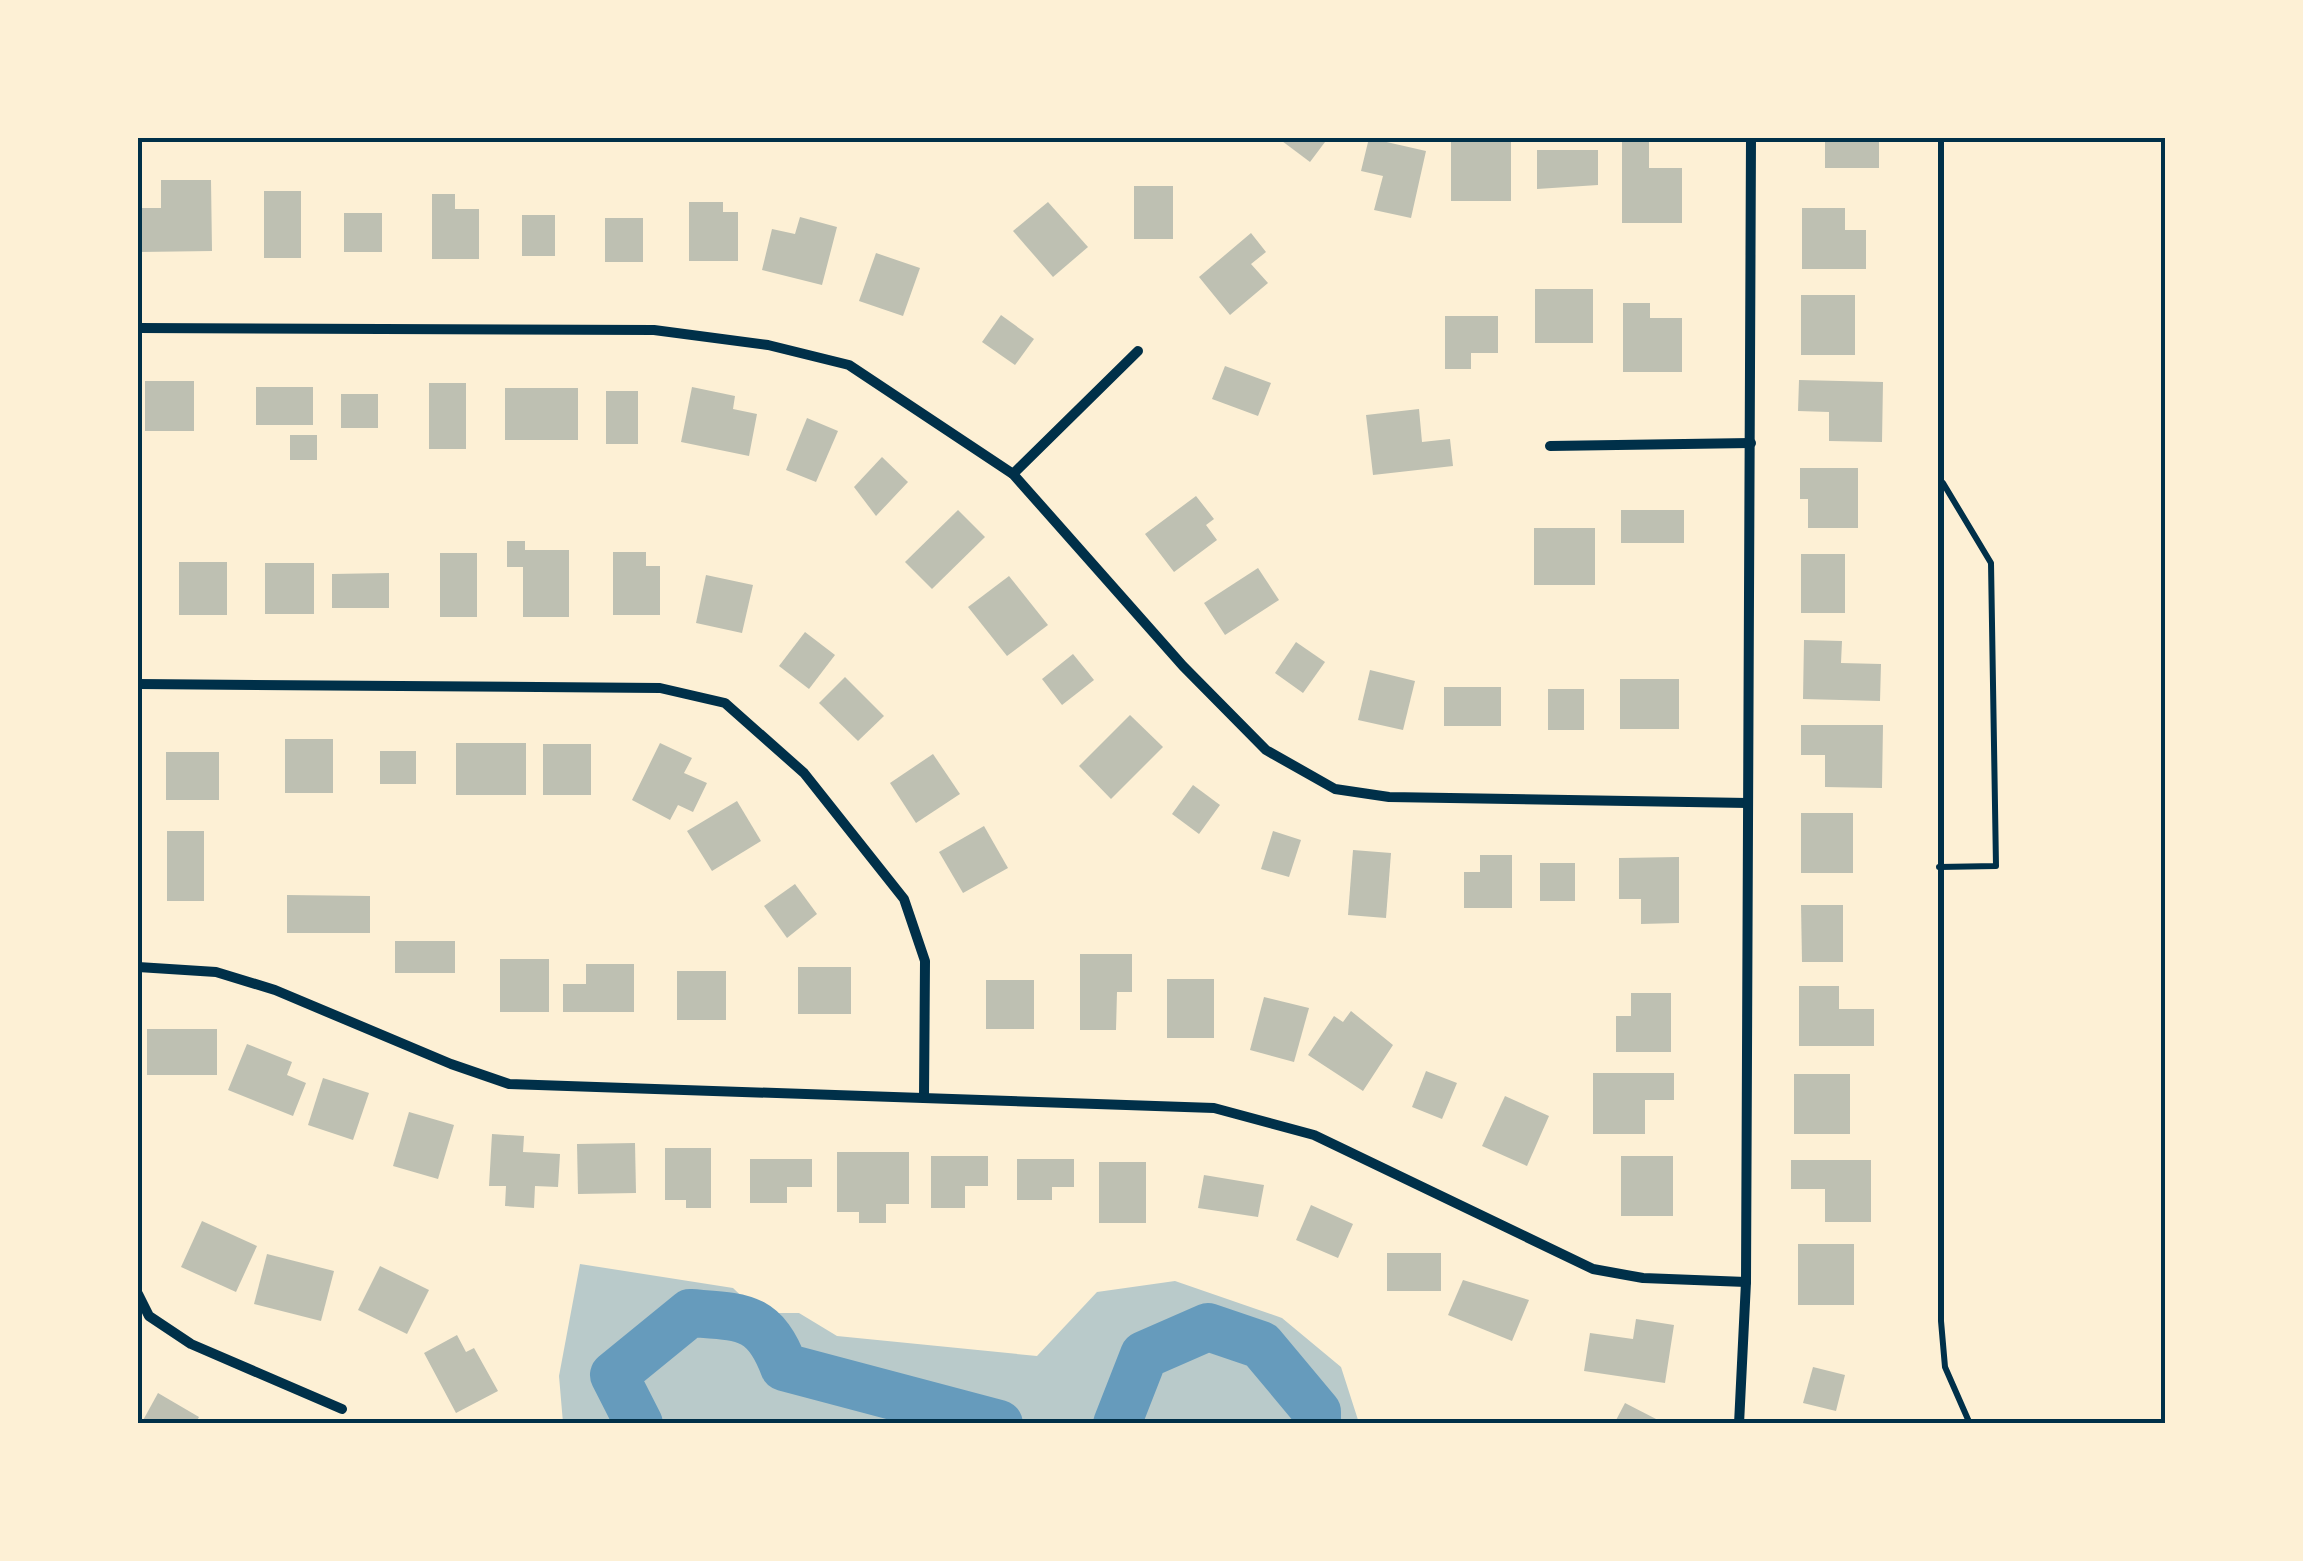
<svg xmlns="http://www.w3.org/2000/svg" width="2303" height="1561" font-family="'Noto Sans',sans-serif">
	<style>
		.green { fill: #b9caca }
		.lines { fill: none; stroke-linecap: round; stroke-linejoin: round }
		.river { stroke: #669bbc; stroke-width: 48 }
		.building { fill: #bec0b2 }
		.service { stroke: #003049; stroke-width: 6 }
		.minor { stroke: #003049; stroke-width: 10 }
		.neatline { fill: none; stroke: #003049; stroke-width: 4 }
	</style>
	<rect width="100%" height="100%" fill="#fdf0d5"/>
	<!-- green -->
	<path class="green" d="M580,1264L733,1288L759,1313H799L837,1336L1037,1356L1097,1292L1175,1281L1282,1318L1341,1367L1359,1423H563L559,1376Z"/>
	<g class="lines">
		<!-- river -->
		<g class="river">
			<path d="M639,1424L614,1375L690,1313C742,1317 764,1314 784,1367L999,1424"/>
			<path d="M1117,1424L1144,1355L1208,1327L1261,1345L1317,1412V1424"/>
		</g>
	</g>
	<!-- building -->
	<g class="building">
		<path d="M1278,138H1328L1310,162Z"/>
		<path d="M1369,138L1426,151L1411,218L1374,210L1383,176L1361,171Z"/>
		<rect x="1825" y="138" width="54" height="30"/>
		<rect x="1451" y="141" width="60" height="60"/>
		<path d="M1622,141H1649V168H1682V223H1622Z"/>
		<path d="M1537,150H1598V185L1537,189Z"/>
		<path d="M161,180H211L212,251L140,252V208H161Z"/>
		<rect x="1134" y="186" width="39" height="53"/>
		<rect x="264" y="191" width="37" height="67"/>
		<path d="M432,194H455V209H479V259H432Z"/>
		<path d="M689,202H723V212H738V261H689Z"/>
		<path d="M1048,202L1088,247L1053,277L1013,231Z"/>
		<path d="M1802,208H1845V230H1866V269H1802Z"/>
		<rect x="344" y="213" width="38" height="39"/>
		<rect x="522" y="215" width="33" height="41"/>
		<path d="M800,217L837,227L822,285L762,270L772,229L795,234Z"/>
		<rect x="605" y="218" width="38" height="44"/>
		<path d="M1251,233L1266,252L1251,264L1268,283L1230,315L1199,277Z"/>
		<path d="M876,253L920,268L903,316L859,301Z"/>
		<rect x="1535" y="289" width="58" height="54"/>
		<rect x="1801" y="295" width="54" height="60"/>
		<path d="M1623,303H1650V318H1682V372H1623Z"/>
		<path d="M1001,315L1034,339L1015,365L982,342Z"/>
		<path d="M1445,316H1498V353H1471V369H1445Z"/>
		<path d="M1225,366L1271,383L1258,416L1212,399Z"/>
		<path d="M1799,380L1883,382L1882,442L1829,441V412L1798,411Z"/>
		<rect x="145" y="381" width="49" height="50"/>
		<rect x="429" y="383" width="37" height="66"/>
		<rect x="256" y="387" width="57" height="38"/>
		<path d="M692,387L735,396L733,409L757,414L749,456L681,442Z"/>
		<rect x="505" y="388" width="73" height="52"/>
		<rect x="606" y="391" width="32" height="53"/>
		<rect x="341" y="394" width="37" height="34"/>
		<path d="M1419,409L1422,442L1450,439L1453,466L1373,475L1366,415Z"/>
		<path d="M807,418L838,431L816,482L786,470Z"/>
		<rect x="290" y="435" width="27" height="25"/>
		<path d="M882,457L908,482L876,516L854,487Z"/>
		<path d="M1800,468H1858V528H1808V499H1800Z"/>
		<path d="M1196,496L1214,519L1206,525L1217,540L1174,572L1145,534Z"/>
		<path d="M958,510L985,537L932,589L905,562Z"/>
		<rect x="1621" y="510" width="63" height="33"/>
		<rect x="1534" y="528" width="61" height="57"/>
		<path d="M507,541H525V550H569V617H523V567H507Z"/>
		<path d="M613,552H646V566H660V615H613Z"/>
		<rect x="440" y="553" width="37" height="64"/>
		<rect x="1801" y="554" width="44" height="59"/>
		<rect x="179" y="562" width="48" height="53"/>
		<rect x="265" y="563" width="49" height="51"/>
		<path d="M1258,568L1279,600L1225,635L1204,603Z"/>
		<path d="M389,573V608H332V574Z"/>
		<path d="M706,575L753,585L742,633L696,623Z"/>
		<path d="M1009,576L1048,625L1007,656L968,607Z"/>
		<path d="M805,632L835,655L809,689L779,666Z"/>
		<path d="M1804,640L1842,641L1841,663L1881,664L1880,701L1803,699Z"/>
		<path d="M1296,642L1325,662L1303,693L1275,673Z"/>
		<path d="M1073,654L1094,680L1062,705L1042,679Z"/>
		<path d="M1370,670L1415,681L1403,730L1358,720Z"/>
		<path d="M845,677L884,716L858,741L819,703Z"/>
		<rect x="1620" y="679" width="59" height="50"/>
		<rect x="1444" y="687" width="57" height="39"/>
		<rect x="1548" y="689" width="36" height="41"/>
		<path d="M1130,715L1163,747L1111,799L1079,766Z"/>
		<path d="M1801,725H1883L1882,788L1825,787V755H1801Z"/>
		<rect x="285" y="739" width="48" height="54"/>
		<rect x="456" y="743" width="70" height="52"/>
		<path d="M660,743L692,758L684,773L707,783L693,812L678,805L670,820L632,800Z"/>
		<rect x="543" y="744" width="48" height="51"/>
		<rect x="380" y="751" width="36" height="33"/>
		<rect x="166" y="752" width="53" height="48"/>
		<path d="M933,754L960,794L916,823L890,783Z"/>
		<path d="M1193,785L1220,805L1199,834L1172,814Z"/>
		<path d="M737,801L761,841L712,871L687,831Z"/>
		<rect x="1801" y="813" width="52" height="60"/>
		<path d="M984,826L1008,868L963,893L939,852Z"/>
		<rect x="167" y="831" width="37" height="70"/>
		<path d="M1273,831L1301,840L1289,877L1261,869Z"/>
		<path d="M1353,850L1391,853L1386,918L1348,915Z"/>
		<path d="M1480,855H1512V908H1464V872H1480Z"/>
		<path d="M1679,857V923L1641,924V899H1619V858Z"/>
		<rect x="1540" y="863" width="35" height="38"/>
		<path d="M795,884L817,914L787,938L764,906Z"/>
		<path d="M287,895L370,896V933H287Z"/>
		<path d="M1801,905H1843V962H1802Z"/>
		<rect x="395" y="941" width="60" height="32"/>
		<path d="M1080,954H1132V992H1117L1116,1030H1080Z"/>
		<rect x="500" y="959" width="49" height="53"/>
		<path d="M586,964H634V1012H563V984H586Z"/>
		<rect x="798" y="967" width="53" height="47"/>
		<rect x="677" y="971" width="49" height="49"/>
		<rect x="1167" y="979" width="47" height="59"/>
		<rect x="986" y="980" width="48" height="49"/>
		<path d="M1799,986H1839V1009H1874V1046H1799Z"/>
		<path d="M1631,993H1671V1052H1616V1016H1631Z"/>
		<path d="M1264,997L1309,1008L1294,1062L1250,1050Z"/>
		<path d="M1351,1011L1393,1045L1363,1091L1308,1055L1334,1016L1343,1022Z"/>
		<rect x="147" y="1029" width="70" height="46"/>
		<path d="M247,1044L292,1062L287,1075L306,1083L293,1116L228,1090Z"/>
		<path d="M1426,1071L1457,1083L1442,1119L1412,1107Z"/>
		<path d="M1593,1073H1674V1100H1645V1134H1593Z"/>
		<rect x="1794" y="1074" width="56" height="60"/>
		<path d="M323,1078L369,1093L353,1140L308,1125Z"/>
		<path d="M1505,1096L1549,1116L1527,1166L1482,1146Z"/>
		<path d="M409,1112L454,1125L438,1179L393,1166Z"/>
		<path d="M492,1134L524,1136L523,1152L560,1154L558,1187L535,1186L534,1208L505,1206L506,1186H489Z"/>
		<path d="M635,1143L636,1193L578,1194L577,1144Z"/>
		<path d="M665,1148H711V1208H686V1200H665Z"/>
		<path d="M837,1152H909V1204H886V1223H859V1212H837Z"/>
		<path d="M931,1156H988V1186H965V1208H931Z"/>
		<rect x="1621" y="1156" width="52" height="60"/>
		<path d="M750,1159H812V1187H787V1203H750Z"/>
		<path d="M1017,1159H1074V1187H1052V1200H1017Z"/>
		<path d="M1791,1160H1871V1222H1825V1189H1791Z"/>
		<rect x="1099" y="1162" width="47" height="61"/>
		<path d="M1204,1175L1264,1185L1258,1217L1198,1208Z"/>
		<path d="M1311,1205L1353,1224L1338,1258L1296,1240Z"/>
		<path d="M202,1221L257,1246L236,1292L181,1267Z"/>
		<rect x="1798" y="1244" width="56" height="61"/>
		<rect x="1387" y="1253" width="54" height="38"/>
		<path d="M267,1254L334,1271L321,1321L254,1304Z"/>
		<path d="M380,1266L429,1290L407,1334L358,1310Z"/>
		<path d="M1463,1280L1529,1300L1512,1341L1448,1315Z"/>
		<path d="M1636,1319L1674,1325L1665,1383L1584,1371L1590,1333L1633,1339Z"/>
		<path d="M457,1335L466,1352L474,1348L498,1391L456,1413L424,1353Z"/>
		<path d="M1813,1367L1845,1375L1836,1411L1803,1403Z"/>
		<path d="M158,1393L199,1417L195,1424H141Z"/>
		<path d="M1625,1403L1658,1420L1656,1424H1614Z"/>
	</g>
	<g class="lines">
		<!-- service -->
		<g class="service">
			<path d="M1941,138V1321L1945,1367L1970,1424"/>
			<path d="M1939,867L1996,866L1991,563L1943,483"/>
		</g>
		<!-- minor -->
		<g class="minor">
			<path d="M138,328L654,330L768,345L849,365L1013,474L1183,666L1266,750L1335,789L1389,797L1748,803"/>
			<path d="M1550,446L1751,443"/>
			<path d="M1013,474L1138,351"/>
			<path d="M138,684L660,688L725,703L804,773L904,899L925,961L924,1098"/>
			<path d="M138,967L216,972L275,990L451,1064L509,1084L1214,1108L1314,1135L1593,1269L1643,1278L1746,1282"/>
			<path d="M138,1294L149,1316L191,1344L342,1409"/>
			<path d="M1739,1424L1746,1282L1751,138"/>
		</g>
	</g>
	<!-- border -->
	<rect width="2303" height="1561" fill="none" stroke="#fdf0d5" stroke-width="280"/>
	<rect x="140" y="140" width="2023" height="1281" class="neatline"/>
</svg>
